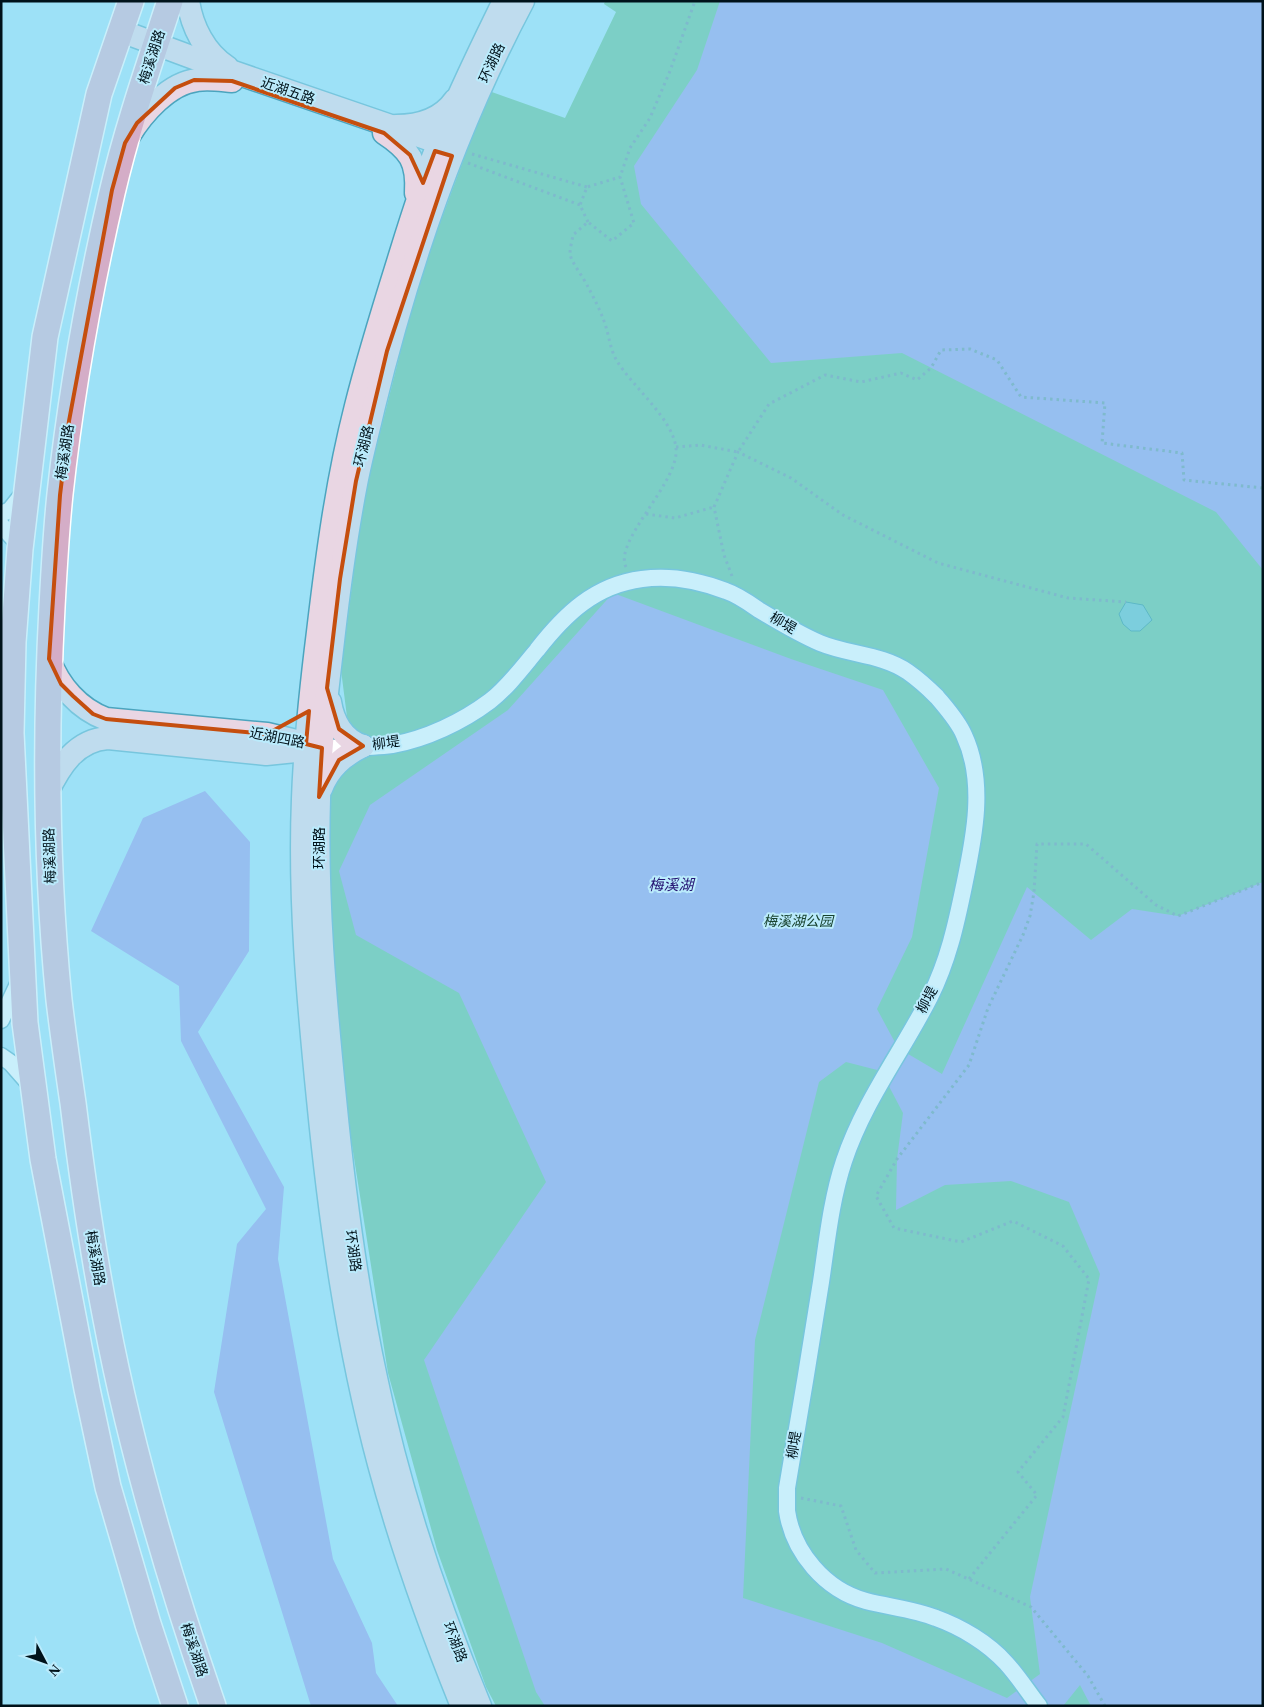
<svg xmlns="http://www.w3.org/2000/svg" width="1264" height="1707" font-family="'Times New Roman','Noto Sans SC',serif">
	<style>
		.green { fill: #56b989 }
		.water { fill: #8f94e7; fill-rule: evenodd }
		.building { fill: #54b7bd; stroke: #10858b }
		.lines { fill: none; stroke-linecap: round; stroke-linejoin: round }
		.street-casing { stroke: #4ba4be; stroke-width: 19 }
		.secondary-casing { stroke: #4ba4be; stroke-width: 25 }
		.primary-casing { stroke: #fff; stroke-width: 28 }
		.path { stroke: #5a8999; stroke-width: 3; stroke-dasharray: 2.5 4; stroke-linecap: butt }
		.street { stroke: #fff; stroke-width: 16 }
		.secondary { stroke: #e9d6e3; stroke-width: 22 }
		.primary { stroke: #d4adc7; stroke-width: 25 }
		.marked { fill: none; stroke: #c54e0e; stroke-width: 4; stroke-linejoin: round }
		.labels { text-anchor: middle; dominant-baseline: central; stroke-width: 4; stroke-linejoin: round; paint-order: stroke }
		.street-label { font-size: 14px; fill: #00121a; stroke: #baebfc }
		.park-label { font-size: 14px; font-style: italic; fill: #17422e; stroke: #baebfc }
		.water-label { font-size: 15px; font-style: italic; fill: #251373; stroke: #baebfc }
	</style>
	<rect width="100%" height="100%" fill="#9de1f7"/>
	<!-- green -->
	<path class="green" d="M605,1H1263V1706H496L486,1687L437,1550L388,1373L345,1101L327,885L330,798L354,729L347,717L341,670L363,500L418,282L489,91L565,118L616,12L604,4Z"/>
	<!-- water -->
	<g class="water">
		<path d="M720,1H1263V570L1216,512L902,353L771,363L641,204L634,166L697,70Z"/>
		<path d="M613,593L791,659L883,690L939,788L912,937L877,1009L898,1048L942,1074L1027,887L1091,940L1132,909L1178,916L1263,882V1706H1091L1080,1685L1063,1706H545L536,1692L424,1360L546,1182L459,993L356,935L339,871L370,805L508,710ZM846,1062L881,1071L903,1113L897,1159L896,1210L945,1185L1011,1181L1069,1202L1100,1274L1030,1597L1040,1674L1007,1698L882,1643L743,1598L755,1340L819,1082Z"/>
		<path d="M205,791L250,842L249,951L198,1032L284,1187L278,1259L333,1559L372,1643L376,1673L398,1706H311L214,1392L237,1244L266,1209L181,1041L179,986L91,931L143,818Z"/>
	</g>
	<!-- building -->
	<path class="building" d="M1126,602L1143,605L1152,620L1140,631H1131L1123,624L1119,614Z"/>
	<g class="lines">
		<defs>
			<g id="street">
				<path d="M1,514L10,510L26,490"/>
				<path d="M1,525L14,539L20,549"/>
				<path d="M322,748C345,747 369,748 392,745C426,739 462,722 490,701C508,687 522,668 537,650C565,614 595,585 642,579C670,575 700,581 726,591C738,595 749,603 759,610C779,622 799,634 820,643C849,655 882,654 908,672C918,679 928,688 937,697C947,709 958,721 964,735C986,782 974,838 964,886C956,925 948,961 930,997C902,1052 864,1101 844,1161C831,1200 827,1242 821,1282C810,1351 799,1419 787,1488C787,1495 787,1503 787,1511C793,1552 825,1590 866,1601C889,1607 914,1609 936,1618C961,1627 988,1643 1006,1663C1018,1676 1028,1692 1039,1706"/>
				<path d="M1,1020L19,982"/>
				<path d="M1,1056L11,1063L33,1088"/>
			</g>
			<g id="secondary">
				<path d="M188,1C192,27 205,53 227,67"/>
				<path d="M121,31L210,64L452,147"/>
				<path d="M396,126C419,126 441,120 455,100"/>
				<path d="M384,133C410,150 418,162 416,193"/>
				<path d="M129,136C142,114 169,83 197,80C208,78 220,80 232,81"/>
				<path d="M49,659C59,686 79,709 106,719L267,734L321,747"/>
				<path d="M330,702C333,721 343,740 363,746"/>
				<path d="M321,789C329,768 343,756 363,746"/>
				<path d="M47,793C60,766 76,740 108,738L266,754L306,750"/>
				<path d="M462,1706C430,1627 401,1546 379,1464C347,1344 330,1221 318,1099C308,999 299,899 303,799C305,743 311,688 318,632C327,556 337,480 356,406C368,358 383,310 398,262C410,223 422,183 438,145C457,96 481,48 504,1"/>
				<path d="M480,1706C436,1600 399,1490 376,1378C356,1286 344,1192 335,1099C325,999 316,899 319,799C320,746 327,693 333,641C339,588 346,536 356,484C361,458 368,432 374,406C408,266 455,129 523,1"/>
			</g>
			<g id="primary">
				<path d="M131,1L99,94L45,337L20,549L13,642L11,733L25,1023L43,1159L87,1389L108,1487L148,1624L175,1706"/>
				<path d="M170,1C149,65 127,128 112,193C89,292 71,393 60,494C56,532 54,570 52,607C45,738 46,869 59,1000C63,1034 68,1069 73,1103C82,1176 92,1248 106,1319C131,1451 169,1579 213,1706"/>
			</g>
		</defs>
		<!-- street casing -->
		<use href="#street" class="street-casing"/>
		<!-- secondary casing -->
		<use href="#secondary" class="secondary-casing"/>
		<!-- primary casing -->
		<use href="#primary" class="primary-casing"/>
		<!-- path -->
		<g class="path">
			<path d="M472,154L587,187"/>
			<path d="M468,163L580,205"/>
			<path d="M588,222L580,205L587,187L620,177"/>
			<path d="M676,447L700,445L738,452L769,404L825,375L861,382L901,373L917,380L931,368L941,350L970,349L997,360L1021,397L1105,403L1102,443L1182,453L1184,480L1263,488"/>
			<path d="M646,514L675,518L714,507"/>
			<path d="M626,567C613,541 680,482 676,448C673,419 632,386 617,361C610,350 609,334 604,321C600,310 594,298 588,287C584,278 571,262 570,254C570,248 572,241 573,235L588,222L612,241L634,223L620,177L630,148L650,118L670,71L695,1"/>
			<path d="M732,576L724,555L714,507L738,452L791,478L843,515L938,563L1068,598L1126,602"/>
			<path d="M1263,680V683"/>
			<path d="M801,1498L841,1506L856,1550L875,1573L946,1569L1031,1607L1088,1676L1105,1706"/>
			<path d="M969,1579L1037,1495L1018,1472L1063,1417L1089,1279L1063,1246L1013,1221L961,1242L894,1228L876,1196L897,1159L969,1065L988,1008L1023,935L1030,916L1034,892L1037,844H1086L1156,905L1178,916L1263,882"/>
		</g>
		<!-- street -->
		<use href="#street" class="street"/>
		<!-- secondary -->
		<use href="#secondary" class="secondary"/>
		<!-- primary -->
		<use href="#primary" class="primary"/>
	</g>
	<!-- marked area -->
	<path d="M0 0H1264V1707H0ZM194,80L232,81L384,133L410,155L423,183L435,151L452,156L387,351L356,481L340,579L327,688L339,729L363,746L339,760L319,797L322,748L306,744L309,711L267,734L106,719L93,714L73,696L61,684L49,659L60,495L69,421L112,190L125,143L137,123L175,88Z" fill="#9de1f7" fill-opacity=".55" fill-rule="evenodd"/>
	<path class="marked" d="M194,80L232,81L384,133L410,155L423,183L435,151L452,156L387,351L356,481L340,579L327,688L339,729L363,746L339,760L319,797L322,748L306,744L309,711L267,734L106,719L93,714L73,696L61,684L49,659L60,495L69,421L112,190L125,143L137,123L175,88Z"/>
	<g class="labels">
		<!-- street labels -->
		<g class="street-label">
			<text transform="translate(152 57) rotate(-72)">梅溪湖路</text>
			<text transform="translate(492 63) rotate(-65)">环湖路</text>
			<text transform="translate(288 91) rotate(19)">近湖五路</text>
			<text transform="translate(364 446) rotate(-76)">环湖路</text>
			<text transform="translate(65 452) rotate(-82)">梅溪湖路</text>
			<text transform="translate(783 623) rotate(30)">柳堤</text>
			<text transform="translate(277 738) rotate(11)">近湖四路</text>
			<text transform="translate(386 743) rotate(-8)">柳堤</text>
			<text transform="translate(319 848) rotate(-90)">环湖路</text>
			<text transform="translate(50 856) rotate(-92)">梅溪湖路</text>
			<text transform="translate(927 1000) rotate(-62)">柳堤</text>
			<text transform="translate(353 1251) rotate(82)">环湖路</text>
			<text transform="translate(95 1258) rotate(80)">梅溪湖路</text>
			<text transform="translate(794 1445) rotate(-81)">柳堤</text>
			<text transform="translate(455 1642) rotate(69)">环湖路</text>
			<text transform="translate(194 1650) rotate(71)">梅溪湖路</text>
		</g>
		<!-- park labels -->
		<g class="park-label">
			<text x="798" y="921">梅溪湖公园</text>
		</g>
		<!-- water labels -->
		<g class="water-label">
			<text x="671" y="885">梅溪湖</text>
		</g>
	</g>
	<!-- border -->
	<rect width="1264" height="1707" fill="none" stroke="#00121a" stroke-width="5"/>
	<!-- north arrow -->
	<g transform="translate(45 1662) rotate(131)" stroke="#baebfc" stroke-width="4" paint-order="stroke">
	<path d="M0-4L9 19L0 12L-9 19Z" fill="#00121a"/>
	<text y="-8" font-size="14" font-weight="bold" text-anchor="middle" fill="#00121a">N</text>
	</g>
</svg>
